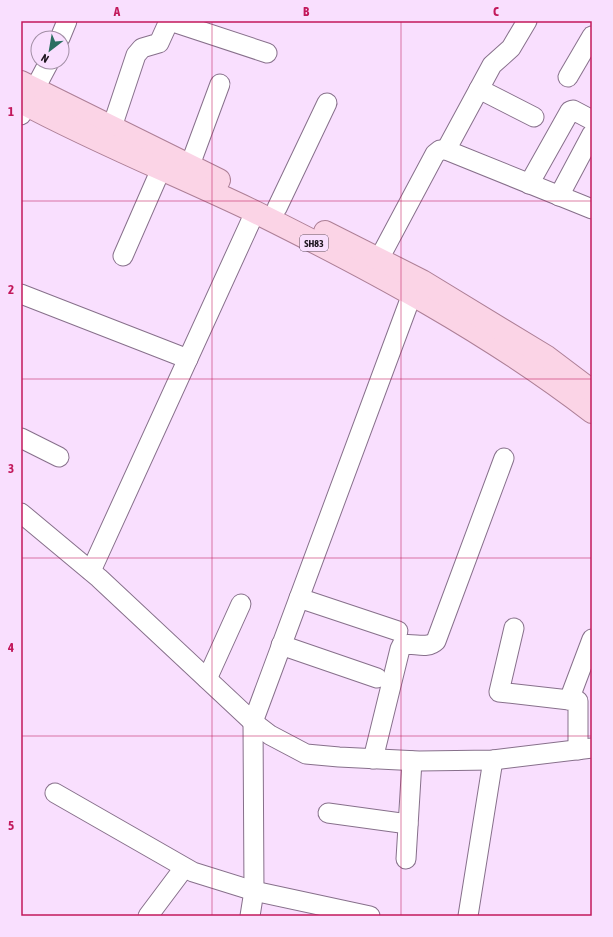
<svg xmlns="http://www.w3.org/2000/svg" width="613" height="937" font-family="'Asap Condensed',sans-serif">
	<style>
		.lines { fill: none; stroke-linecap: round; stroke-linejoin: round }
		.minor-casing { stroke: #87708b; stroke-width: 21 }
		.major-casing { stroke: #ad7f96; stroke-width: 24 }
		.minor { stroke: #fff; stroke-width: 19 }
		.major { stroke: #fbd4e6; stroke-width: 22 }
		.grid { fill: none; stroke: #c2185b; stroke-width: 1; stroke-opacity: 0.55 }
		.labels { text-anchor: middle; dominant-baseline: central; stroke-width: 4; stroke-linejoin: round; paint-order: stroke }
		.shield { fill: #f9dffe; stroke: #605263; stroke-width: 1 }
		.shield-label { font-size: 10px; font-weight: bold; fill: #1f1620 }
		.neatline { fill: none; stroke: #c2185b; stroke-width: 1.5 }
		.grid-label { font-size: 13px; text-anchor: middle; font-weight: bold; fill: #c2185b }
	</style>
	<rect width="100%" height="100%" fill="#f9dffe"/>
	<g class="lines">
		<defs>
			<g id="minor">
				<path d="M170,21L267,53"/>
				<path d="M60,38L67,21"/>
				<path d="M568,77L592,36"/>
				<path d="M479,89L534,117"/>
				<path d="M21,115L49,62"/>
				<path d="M112,127L136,55L142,48L159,43L169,21"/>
				<path d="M446,150L492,65L511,48L527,21"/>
				<path d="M190,165L220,84"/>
				<path d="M529,184L570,111L573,110L592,120"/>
				<path d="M559,196L592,134"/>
				<path d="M277,208L327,103"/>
				<path d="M123,256L161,169"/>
				<path d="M379,259L435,154L440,150H446L592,209"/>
				<path d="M21,294L188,359"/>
				<path d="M21,438L59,457"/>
				<path d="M21,513L99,578L253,722L270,735L306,754L339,757L419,761L493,760L592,748"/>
				<path d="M91,571L255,212"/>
				<path d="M299,598L398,631"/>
				<path d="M514,628L499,692L578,701V750"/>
				<path d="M281,645L377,678"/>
				<path d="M207,679L241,604"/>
				<path d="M569,700L592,639"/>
				<path d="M373,759L400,649L402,645C413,642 427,650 436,641L504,458"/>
				<path d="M55,793L193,872L254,891L370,916"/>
				<path d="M328,813L408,824"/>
				<path d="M406,859L412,761"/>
				<path d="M148,916L184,868"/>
				<path d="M250,916L254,891L253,722L412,294"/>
				<path d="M468,916L493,760"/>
			</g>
			<g id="major">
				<path d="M21,82L219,180"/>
				<path d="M21,102C97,143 178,175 255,212C372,270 488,332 592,412"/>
				<path d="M325,232L422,281L547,357L592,391"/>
			</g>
		</defs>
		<!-- minor casing -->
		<use href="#minor" class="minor-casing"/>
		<!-- major casing -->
		<use href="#major" class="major-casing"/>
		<!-- minor -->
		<use href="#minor" class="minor"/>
		<!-- major -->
		<use href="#major" class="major"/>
	</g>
	<!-- grid -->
	<path class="grid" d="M212,21V916M401,21V916M21,201H592M21,379H592M21,558H592M21,736H592"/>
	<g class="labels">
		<!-- shield labels -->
		<rect class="shield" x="300" y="235" width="28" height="16" rx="3"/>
		<g class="shield-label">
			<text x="314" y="243">SH83</text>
		</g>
	</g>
	<!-- border -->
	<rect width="613" height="937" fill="none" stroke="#f9dffe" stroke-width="44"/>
	<!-- north arrow -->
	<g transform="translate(50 50) rotate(211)"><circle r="19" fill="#f9dffe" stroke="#a28fa5"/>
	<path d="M0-3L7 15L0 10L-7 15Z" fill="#2b6f61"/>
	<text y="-6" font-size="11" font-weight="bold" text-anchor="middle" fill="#1f1620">N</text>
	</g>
	<rect x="22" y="22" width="569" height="893" class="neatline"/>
	<g class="grid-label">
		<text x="117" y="16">A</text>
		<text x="306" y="16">B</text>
		<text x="496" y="16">C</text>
		<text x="11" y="116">1</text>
		<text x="11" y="294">2</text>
		<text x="11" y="473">3</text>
		<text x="11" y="652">4</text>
		<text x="11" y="830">5</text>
	</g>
</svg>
